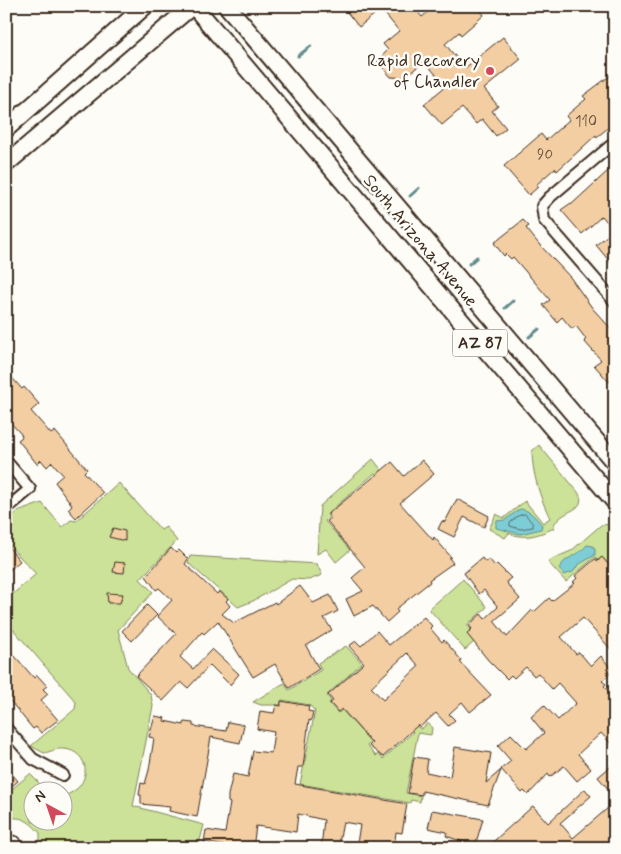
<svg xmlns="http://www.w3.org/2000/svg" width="621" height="854" font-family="Mynerve,sans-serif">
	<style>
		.green { fill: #cbe298; stroke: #83865b }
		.water { fill: #7dcdd7; stroke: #638c8d }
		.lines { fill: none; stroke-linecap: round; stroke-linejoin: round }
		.shore { stroke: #556b68; stroke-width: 1 }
		.stream { stroke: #638c8d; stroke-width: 3 }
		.building { fill: #f3cea3; stroke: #3b2a1e; fill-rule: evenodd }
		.minor-casing { stroke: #3b2a1e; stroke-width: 14 }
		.primary-casing { stroke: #3b2a1e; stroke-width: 20 }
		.minor { stroke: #fdfcf7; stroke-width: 10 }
		.primary { stroke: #fdfcf7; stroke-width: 16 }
		.poi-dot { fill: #d1495b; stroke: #fdfcf7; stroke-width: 2 }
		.labels { text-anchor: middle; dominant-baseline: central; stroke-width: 5; stroke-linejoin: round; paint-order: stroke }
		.number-label { font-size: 15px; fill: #69533f }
		.shield { fill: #fdfcf7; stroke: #75695f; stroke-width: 1 }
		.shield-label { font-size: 16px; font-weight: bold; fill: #3b2a1e }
		.poi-label { font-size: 18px; fill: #3b2a1e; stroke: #fdfcf7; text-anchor: end }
		.street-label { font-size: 18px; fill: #3b2a1e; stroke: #fdfcf7 }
	</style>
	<rect width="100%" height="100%" fill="#fdfcf7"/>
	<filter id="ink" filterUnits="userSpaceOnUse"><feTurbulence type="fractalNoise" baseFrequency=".02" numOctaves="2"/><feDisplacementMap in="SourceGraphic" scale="10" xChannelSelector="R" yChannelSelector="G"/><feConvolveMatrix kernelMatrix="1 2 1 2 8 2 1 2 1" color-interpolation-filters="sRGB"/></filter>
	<g filter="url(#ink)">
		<!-- green -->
		<g class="green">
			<path d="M539,445L578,492C587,507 571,510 564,515C560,517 557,521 554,524V528C539,535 525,540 509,533L505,538L489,529L496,514L504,518L525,501L543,523L550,518C540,498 532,473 532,451Z"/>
			<path d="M373,459L384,473L378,476L375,473L327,514L329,517L325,521L350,550L336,562L326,549L317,554L320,506Z"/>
			<path d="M119,483L161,530L166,527L177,541L140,579L153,592L118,630L128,668L151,695L153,706L133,806L204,825L198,848H40V833C30,822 21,814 6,820V794L30,774L47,791L32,792V822H62L63,796C94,788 91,750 63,749C57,748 50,752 44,753L31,746L75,709L76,702L6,621V600L36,574L6,542V522L17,512L42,503L62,527L71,520L76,521Z"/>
			<path d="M615,524V570L602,557L598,560L595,557L566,582L548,562L552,559L571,551L601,525Z"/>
			<path d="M190,556L317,564L322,575L309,580L292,579L253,601L238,607L188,563Z"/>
			<path d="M463,579L487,607L467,625L471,629L467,633L474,642L465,650L429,609Z"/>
			<path d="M346,646L362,663L327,695L331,701L329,703L338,713L342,710L371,742L367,746L376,756L378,754L383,759L413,732L411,730L416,726L421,729L428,723L432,728L431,735L418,733L406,793L421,796L420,802L411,800L410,803L300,784L315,711L309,705L282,700L280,705H261L253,702L284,683L289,690L321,670L318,663Z"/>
		</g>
		<!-- water -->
		<g class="water">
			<path d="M520,509C530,510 536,518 542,525L541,529L520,534L496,528V521L505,520Z"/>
			<path d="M587,545L593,546L595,549V555L578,565L573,572L564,575L559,569C564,557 578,556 587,545Z"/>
		</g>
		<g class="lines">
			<!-- shore -->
			<path class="shore" d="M525,514L533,524V527L520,529L510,526V523L518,516Z"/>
			<!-- stream -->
			<g class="stream">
				<path d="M298,56L311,46"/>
				<path d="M410,196L419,188"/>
				<path d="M469,264L477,257"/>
				<path d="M505,308L513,301"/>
				<path d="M529,337L539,329"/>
			</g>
		</g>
		<!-- building -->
		<g class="building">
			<path d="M342,6H413L422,17L435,6H477L484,15L461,35L459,32L445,44L465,68L503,37L521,59L484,89L498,106L492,111L506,128L496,136L482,119L476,124L462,108L442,125L424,104L446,86L424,61L409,74L408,78L391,77L377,61L388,50L383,44L399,31L381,9L359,27Z"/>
			<path d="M615,72V122L597,137L596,135L557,171L555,168L536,185L538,187L529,195L504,166L541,134L546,140L569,120L566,116L586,99L583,96Z"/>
			<path d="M615,168V268L596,245L614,230L602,216L582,234L561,210L571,203L572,204L609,170L611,172Z"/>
			<path d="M523,220L529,226L526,228L538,243L570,277L593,309L615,333V377L609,382L594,365L601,360L584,341L586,339L576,326L572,329L562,317L557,322L543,305L550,300L513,257L511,259L506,254L504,256L494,243Z"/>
			<path d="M6,371L22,389L24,387L39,404L31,411L51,434L55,431L87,469L84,472L103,493L76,518L68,509L72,505L55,482L63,475L52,462L47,467L41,460L37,464L18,440L22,437L21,434L6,418Z"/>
			<path d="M422,460L434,474L400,503L433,540L434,537L451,557L449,558L453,563L429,580L430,582L396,609L398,612L387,622L373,606L354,616L346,599L363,591L352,578L365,567L327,521L331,518L328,514L392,462L404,476Z"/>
			<path d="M457,499L489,516L484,527L464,517L454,537L438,529L442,521L445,522Z"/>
			<path d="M113,528L125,531V541L109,537Z"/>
			<path d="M6,544L20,561L6,573Z"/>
			<path d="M171,548L176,553L179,550L188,559L185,564L217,594L219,591L228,599L226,601L230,606L222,614L234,623L275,602L276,604L300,586L313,603L330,595L338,611L324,618L332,630L306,646L319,669L289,688L275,664L253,677L218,621L204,634L202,632L180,657L193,669L212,649L239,674L230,685L210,665L188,688L181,682L163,701L136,676L176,634L157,616L172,600L159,588L156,590L146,576Z"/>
			<path d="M602,557L615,572V654L583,618L561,637L576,654L579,652L591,666L601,656L613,671L602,681L606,684L604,686L615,698V748L601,733L578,754L591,769L577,781L564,766L550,777L548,774L528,795L524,791L522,793L501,769L511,761L498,746L511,734L526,749L544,733L531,717L544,705L558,720L576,703L558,683L552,689L538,673L534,676L526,667L514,678L511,675L507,679L488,660L467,634L472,629L469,625L481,614L485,619L498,607L484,590L479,594L464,573L482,558L485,562L489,559L495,566L497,564L511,578L507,581L508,585L520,599L494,621L507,637L532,610L534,612L549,598L552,601L575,583L573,582L577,578L575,576L595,559L598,561Z"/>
			<path d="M115,562L125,563L124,573L113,572Z"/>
			<path d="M107,593L123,594L120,603H108Z"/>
			<path d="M147,605L157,615L132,641L122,631Z"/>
			<path d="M424,617L432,626L430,628L442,642L444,640L462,661L460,662L491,695L470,712L462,702L449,714L455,720L448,726L436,713L420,727L418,725L383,757L369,746L372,743L342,709L338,712L330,703L333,701L328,695L364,663L349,646L356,641L361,646L377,631L389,645ZM407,653L419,666L383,700L371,687Z"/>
			<path d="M6,646L34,678L37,675L47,686L43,689L48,694L41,700L58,720L41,733L36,727L33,729L6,696Z"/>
			<path d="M281,701L309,706L308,711L313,712L311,721L309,720L303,767H298L295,784L407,804L402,833L396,832L394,848L357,843L360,825L343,822L338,848H321L324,820L298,814L296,832L256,826L253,848H236L204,842L206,830L225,833L230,803L228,802V795L233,774L248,777L253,751L271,753L274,732L257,729L260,711L274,713L276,705L281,706Z"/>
			<path d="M155,716L165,718L164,721L184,725V722L193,723V726L226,731L228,722L244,725L240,743L211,737L197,817L169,811L170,807L141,804V795H139L141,783L145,784L149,770L154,738L149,737Z"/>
			<path d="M455,747L491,753L486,783L501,770L488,805L422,791V795L408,793L414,757L428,759L426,772L450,777Z"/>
			<path d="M615,763V797L598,777Z"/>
			<path d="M6,767L18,781L6,791Z"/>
			<path d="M585,789L591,796L560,823L573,838L615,802V845L611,848H486L533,806L548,823Z"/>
			<path d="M432,810L483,819L475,846L446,836L447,832L428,828Z"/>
		</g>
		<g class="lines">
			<defs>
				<g id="minor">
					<path d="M615,142L550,197L542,206L544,220L615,302"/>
					<path d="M6,461L30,489L6,509"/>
					<path d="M6,728L33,759L63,775"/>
					<path d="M6,840L15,842"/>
				</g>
				<g id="primary">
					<path d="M194,6L615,502"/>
					<path d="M227,6L615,463"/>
					<path d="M6,129L145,6"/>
					<path d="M6,164L192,6"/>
				</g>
			</defs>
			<!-- minor casing -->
			<use href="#minor" class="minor-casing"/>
			<!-- primary casing -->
			<use href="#primary" class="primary-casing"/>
			<!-- minor -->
			<use href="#minor" class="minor"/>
			<!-- primary -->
			<use href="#primary" class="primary"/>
		</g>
	</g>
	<!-- markers -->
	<circle class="poi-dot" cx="490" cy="71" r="5"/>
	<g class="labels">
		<!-- number labels -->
		<g class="number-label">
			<text x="586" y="122">110</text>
			<text x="545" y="155">90</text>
		</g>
		<!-- shield labels -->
		<rect class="shield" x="452.5" y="329.5" width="55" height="27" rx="4"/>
		<g class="shield-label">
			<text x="480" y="343">AZ 87</text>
		</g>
		<!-- poi labels -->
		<g class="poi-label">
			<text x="480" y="61">Rapid Recovery<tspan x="480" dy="21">of Chandler</tspan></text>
		</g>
		<!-- street labels -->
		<g class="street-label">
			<text transform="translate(420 241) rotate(50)">South Arizona Avenue</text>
		</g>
	</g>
	<!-- margin -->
	<rect width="621" height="854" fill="none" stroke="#fdfcf7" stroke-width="25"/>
	<rect x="12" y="12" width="596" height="829" fill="none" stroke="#3b2a1e" stroke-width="2" filter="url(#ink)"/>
	<!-- north arrow -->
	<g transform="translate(48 806) rotate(320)"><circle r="24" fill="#fdfcf7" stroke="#afa8a0"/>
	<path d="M0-4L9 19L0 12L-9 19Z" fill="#d1495b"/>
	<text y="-8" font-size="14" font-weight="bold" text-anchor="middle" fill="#3b2a1e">N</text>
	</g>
</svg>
